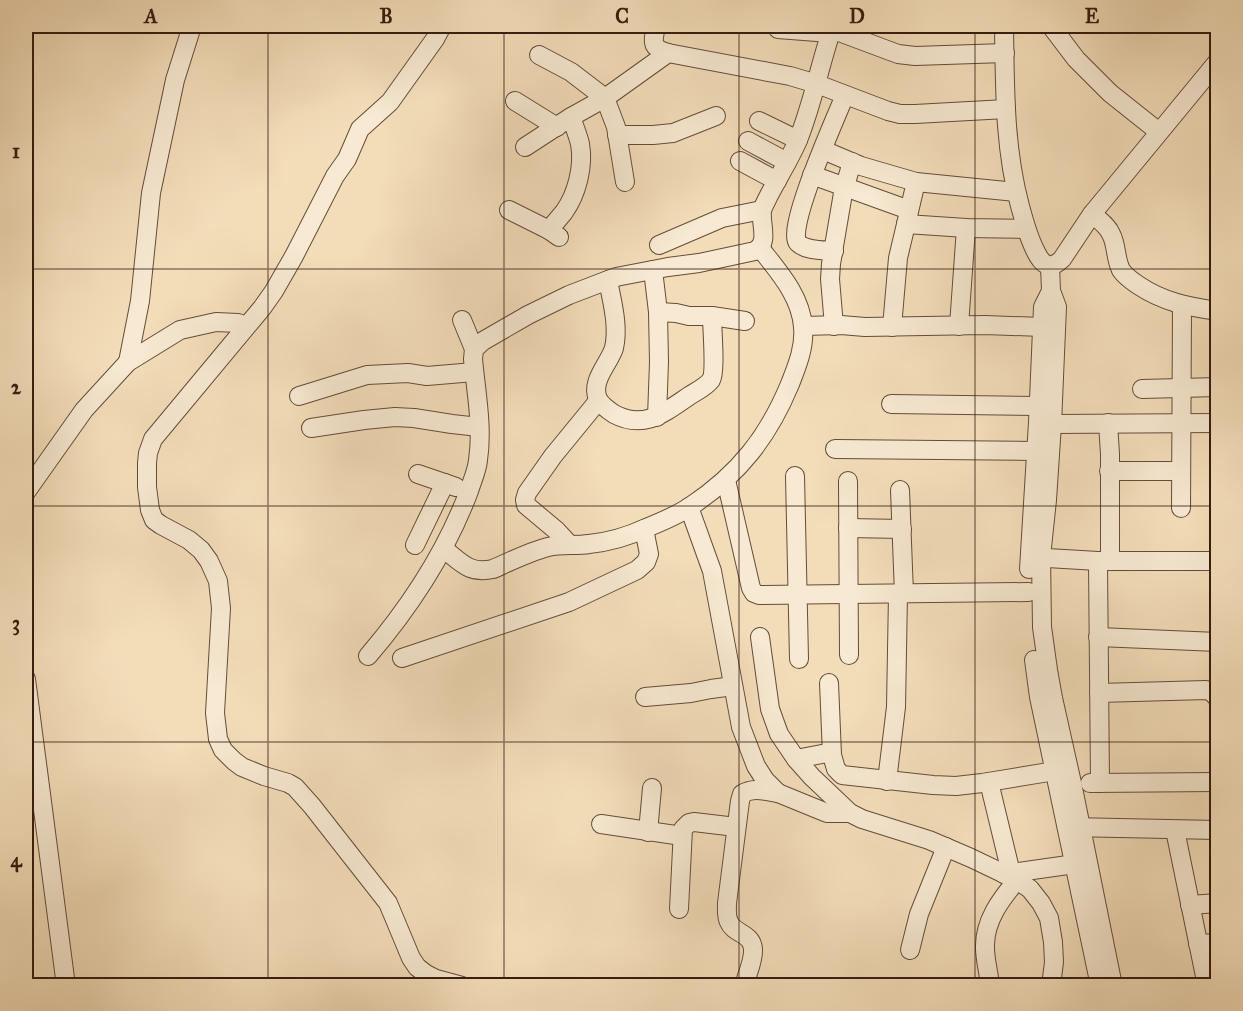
<svg xmlns="http://www.w3.org/2000/svg" width="1243" height="1011" font-family="'IM FELL Great Primer',serif">
	<style>
		.lines { fill: none; stroke-linecap: round; stroke-linejoin: round }
		.minor-casing { stroke: #644c3a; stroke-width: 20 }
		.minor { stroke: #f7e9d2; stroke-width: 18 }
		.grid { fill: none; stroke: #351c0f; stroke-width: 1.5; stroke-opacity: 0.55 }
		.neatline { fill: none; stroke: #351c0f; stroke-width: 2 }
		.grid-label { font-size: 20px; text-anchor: middle; font-weight: bold; fill: #351c0f }
	</style>
	<rect width="100%" height="100%" fill="#f3ddb9"/>
	<filter id="stains"><feTurbulence type="fractalNoise" baseFrequency=".00333" numOctaves="4"/><feColorMatrix values="0 0 0 0 .2 0 0 0 0 .09 0 0 0 0 .02 0 0 0 .5 -.17"/></filter>
	<radialGradient id="worn" r=".72"><stop offset=".6" stop-color="#630" stop-opacity="0"/><stop offset="1" stop-color="#630" stop-opacity=".3"/></radialGradient>
	<g class="lines">
		<defs>
			<g id="minor">
				<path d="M442,26L435,39L390,102L360,129L347,159L335,176L294,256L274,291L262,308L153,439L148,453L147,463V487L150,510L154,520L161,525L189,540L201,550L209,561L218,581L221,608L215,713L218,739L223,750L234,761L242,767L264,776L288,783L295,787L312,806L388,903L411,958L417,967L426,974L436,979L462,986"/>
				<path d="M656,26C653,42 650,48 668,53"/>
				<path d="M1004,26C1005,86 1004,147 1020,206C1024,221 1028,236 1035,250C1041,263 1049,272 1062,259L1092,214L1218,61"/>
				<path d="M1051,26L1076,59L1110,93L1159,132"/>
				<path d="M778,29L830,33"/>
				<path d="M831,29L898,54L915,56L1005,53"/>
				<path d="M539,55L571,72L605,98L616,127L625,182"/>
				<path d="M515,101L557,127"/>
				<path d="M759,121L798,140"/>
				<path d="M617,135H653L673,133L716,116"/>
				<path d="M748,141L787,162"/>
				<path d="M525,147L571,117L605,98L668,53L790,76L817,84L888,111L900,114H915L1006,109"/>
				<path d="M823,150L861,166L916,182L1016,192"/>
				<path d="M740,161L777,181"/>
				<path d="M812,175L909,210"/>
				<path d="M509,210L549,230L559,237"/>
				<path d="M1092,214C1099,220 1107,225 1111,234C1117,245 1115,258 1121,270C1125,276 1132,281 1138,285C1163,302 1189,307 1218,311"/>
				<path d="M906,224L966,228L1026,229"/>
				<path d="M549,230C554,224 559,218 564,212C577,194 584,166 580,144C578,135 574,126 571,117"/>
				<path d="M659,245L722,218L762,210"/>
				<path d="M834,251C824,250 806,251 798,243C785,230 837,115 845,95"/>
				<path d="M1050,266L1051,291L1057,307L1052,424L1047,500L1041,557L1042,627L1048,670L1053,698L1072,783L1113,986"/>
				<path d="M653,270L658,312L659,362L657,417"/>
				<path d="M608,280C612,302 619,326 614,348C609,364 590,381 598,399C601,405 608,410 614,414C644,430 664,413 689,396C695,392 706,387 711,380C716,372 712,329 712,316"/>
				<path d="M658,312L676,313L689,316H712L745,321"/>
				<path d="M462,320L474,349"/>
				<path d="M803,326L841,325L865,327L985,325L1042,327"/>
				<path d="M834,326L830,279L831,264L843,193L852,162"/>
				<path d="M959,326L966,228"/>
				<path d="M892,327L898,258L916,182"/>
				<path d="M128,362L140,301L151,193L175,80L192,26"/>
				<path d="M1142,389L1218,387"/>
				<path d="M299,396L367,375L408,373L427,376L474,372"/>
				<path d="M891,404L1039,406"/>
				<path d="M1039,422L1052,424L1218,423"/>
				<path d="M1108,423L1110,454V561"/>
				<path d="M311,428L364,420L395,417L414,418L452,424L479,427"/>
				<path d="M835,449L1036,451"/>
				<path d="M1109,471H1181"/>
				<path d="M418,474L456,487"/>
				<path d="M795,476L799,659"/>
				<path d="M726,480L751,588L754,593L759,595L1029,592"/>
				<path d="M848,481L849,655"/>
				<path d="M900,490L904,594"/>
				<path d="M26,492L84,410L128,362L180,330L216,322L238,323L246,326"/>
				<path d="M689,507L712,571L741,727L756,766L765,780L778,793L827,813H850"/>
				<path d="M1181,508L1182,306"/>
				<path d="M848,528L902,529"/>
				<path d="M415,545L445,483"/>
				<path d="M570,545L557,531L526,505L525,500L527,493L553,456L598,401"/>
				<path d="M444,549C462,563 469,574 493,569C511,561 529,552 548,547C561,544 576,546 589,544C608,542 629,536 646,528C661,522 678,515 691,506C739,474 768,437 790,384C797,366 805,347 803,327C801,296 778,271 760,248"/>
				<path d="M1030,557L1098,561H1218"/>
				<path d="M1098,561L1100,783"/>
				<path d="M1029,569L1038,422L1043,307L1051,291"/>
				<path d="M760,637L770,709L779,734L796,759L812,777L850,813L862,819L929,840L971,858L1017,880L1030,889L1041,903L1049,918L1053,942L1054,962L1051,986"/>
				<path d="M1098,637L1218,642"/>
				<path d="M368,656C410,607 446,552 469,491C472,481 477,471 478,460C483,427 476,392 473,359L474,349L483,341L528,315L569,295L616,277L668,267L699,263L755,251C770,243 760,224 762,210C772,186 788,164 798,140C813,103 820,63 833,26"/>
				<path d="M402,658L569,602L637,570L646,562L649,554L644,529"/>
				<path d="M1034,660L1039,697L1100,986"/>
				<path d="M26,679L66,986"/>
				<path d="M829,683L832,755"/>
				<path d="M1099,693L1206,690L1212,692L1218,699"/>
				<path d="M645,697L691,693L711,689L733,686"/>
				<path d="M796,759L827,753L832,755L836,769L842,775L933,785L956,786L982,783L1055,771"/>
				<path d="M887,781L896,707L898,594"/>
				<path d="M989,782L1011,873"/>
				<path d="M1090,783L1218,782"/>
				<path d="M601,824L682,836"/>
				<path d="M1069,827L1218,830"/>
				<path d="M1175,830L1207,986"/>
				<path d="M648,832L652,788"/>
				<path d="M1004,874L1075,864"/>
				<path d="M1190,905L1218,903"/>
				<path d="M679,909L683,829L689,823L694,822L736,827"/>
				<path d="M1198,944L1218,943"/>
				<path d="M910,950L919,914L946,847"/>
				<path d="M744,986C747,974 754,960 753,949C752,933 734,934 729,922C726,916 727,909 727,903L740,801L742,794C753,787 765,791 778,793"/>
				<path d="M990,986C989,973 985,960 985,948C984,921 1001,899 1017,880"/>
			</g>
		</defs>
		<!-- minor casing -->
		<use href="#minor" class="minor-casing"/>
		<!-- minor -->
		<use href="#minor" class="minor"/>
	</g>
	<!-- grid -->
	<path class="grid" d="M268,26V986M504,26V986M739,26V986M975,26V986M26,269H1218M26,506H1218M26,742H1218"/>
	<!-- margin -->
	<rect width="1243" height="1011" fill="none" stroke="#f3ddb9" stroke-width="66"/>
	<rect x="33" y="33" width="1177" height="945" class="neatline"/>
	<g class="grid-label">
		<text x="151" y="23">A</text>
		<text x="386" y="23">B</text>
		<text x="622" y="23">C</text>
		<text x="857" y="23">D</text>
		<text x="1092" y="23">E</text>
		<text x="16" y="158">1</text>
		<text x="16" y="394">2</text>
		<text x="16" y="630">3</text>
		<text x="16" y="867">4</text>
	</g>
	<rect width="100%" height="100%" filter="url(#stains)"/>
	<rect width="100%" height="100%" fill="url(#worn)"/>
</svg>
